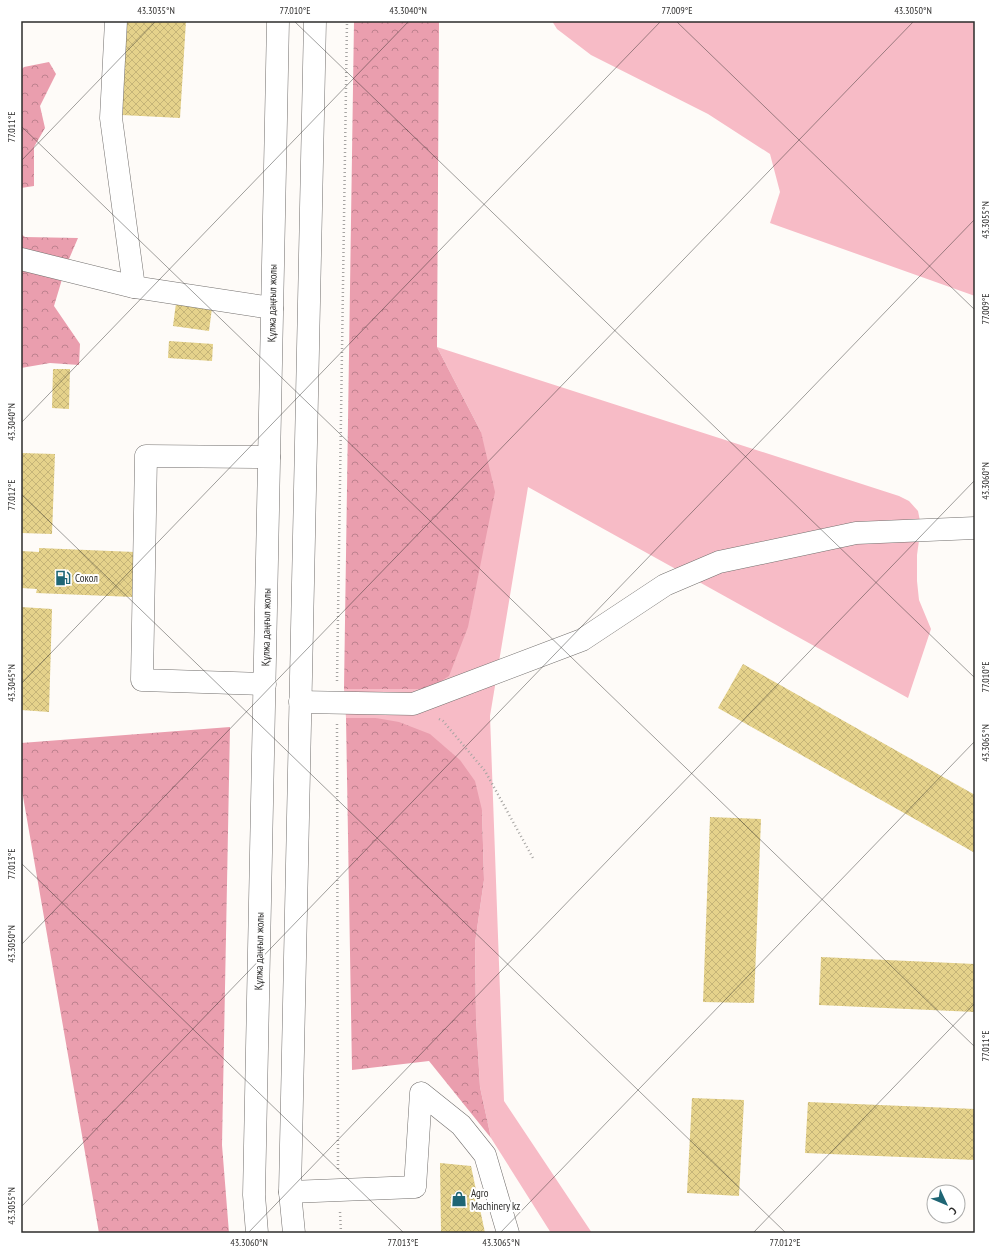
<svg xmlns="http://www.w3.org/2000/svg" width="996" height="1254" font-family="'PT Sans Narrow',sans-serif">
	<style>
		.grass { fill: #f7bbc6 }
		.forest { fill: url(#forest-crowns) }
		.building { fill: url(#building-cross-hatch) }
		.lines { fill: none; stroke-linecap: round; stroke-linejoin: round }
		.minor-casing { stroke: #726f6d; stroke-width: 23 }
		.major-casing { stroke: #726f6d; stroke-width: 23 }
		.path { stroke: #a6a4a2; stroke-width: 2.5; stroke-dasharray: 1 3; stroke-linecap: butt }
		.minor { stroke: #fff; stroke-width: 22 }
		.major { stroke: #fff; stroke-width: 22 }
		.ticks { fill: none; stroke: #2d2c2b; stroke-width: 1; stroke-opacity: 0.45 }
		.labels { text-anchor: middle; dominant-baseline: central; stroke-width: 4; stroke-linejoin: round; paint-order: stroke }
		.street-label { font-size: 11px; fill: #2d2c2b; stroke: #fff }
		.poi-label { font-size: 11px; fill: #2d2c2b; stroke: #fff; text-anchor: start }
		.neatline { fill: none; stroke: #2d2c2b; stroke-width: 1.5 }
		.ticks-label { font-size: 10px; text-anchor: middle; fill: #2d2c2b }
	</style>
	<defs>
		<pattern id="forest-crowns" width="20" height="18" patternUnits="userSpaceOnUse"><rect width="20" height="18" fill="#ea9eae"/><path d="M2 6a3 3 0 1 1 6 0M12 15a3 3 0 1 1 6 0" fill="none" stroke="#be818e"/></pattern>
		<pattern id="building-cross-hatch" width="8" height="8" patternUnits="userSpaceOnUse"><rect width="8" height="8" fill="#e5d28b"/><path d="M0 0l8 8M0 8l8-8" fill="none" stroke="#c5b478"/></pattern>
	</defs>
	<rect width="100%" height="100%" fill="#fefbf8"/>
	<!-- grass -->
	<g class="grass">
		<path d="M552,21H975V296L770,223L780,192L770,154L708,114L591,55L557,29Z"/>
		<path d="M437,347L899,496L909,501L918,511L921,526L917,555V581L919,600L931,629L908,698L528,487L490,716L504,1101L592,1233H551L491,1138L480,1087L476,1018L475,943L484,880L482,810L376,718H346L344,689H429L481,432Z"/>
	</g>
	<!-- forest -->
	<g class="forest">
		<path d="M354,21H439L437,347L481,432L495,492L468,627L449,676L429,689H344Z"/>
		<path d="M49,62L56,74L40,106L45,128L34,147V186L21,188V70L24,67Z"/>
		<path d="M21,234L25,237L78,238L66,266L54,306L80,344L79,365L50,363L21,368Z"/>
		<path d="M346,718H376L399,722L430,734L460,760L475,781L482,810L484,880L475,943L476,1018L480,1087L491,1138L429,1061L352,1070Z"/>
		<path d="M230,727L222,1145L229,1233H99L21,785V743Z"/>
	</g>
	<!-- building -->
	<g class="building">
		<path d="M127,21H186L180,118L122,115Z"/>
		<path d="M176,303L212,308L209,331L173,326Z"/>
		<path d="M169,341L213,344L212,361L168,358Z"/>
		<path d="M53,369H70L69,409L52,408Z"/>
		<path d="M21,453L55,454L52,534L21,533Z"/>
		<path d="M39,548L135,552L133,597L36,593L37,589L21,588V551L39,552Z"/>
		<path d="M21,607L52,609L49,712L21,710Z"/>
		<path d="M743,664L975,795V853L718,708Z"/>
		<path d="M710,817L761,819L754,1003L703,1002Z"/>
		<path d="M821,957L975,964V1012L819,1005Z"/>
		<path d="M692,1098L744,1100L739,1196L687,1193Z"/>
		<path d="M808,1102L975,1109V1160L805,1153Z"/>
		<path d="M440,1163L471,1166L485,1233H441Z"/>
	</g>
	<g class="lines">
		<defs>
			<g id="minor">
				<path d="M116,21L111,118L134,287L272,308"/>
				<path d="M21,259L134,287"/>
				<path d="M265,684L142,680L146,456L269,457"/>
				<path d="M300,702L413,704L582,640L665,585L719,562L856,533L975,528"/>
				<path d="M290,1192L415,1187L421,1093L461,1125L485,1155L508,1233"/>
			</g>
			<g id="major">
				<path d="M257,1233L254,1195L278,21"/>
				<path d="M294,1233L290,1192L315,21"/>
			</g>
		</defs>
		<!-- minor casing -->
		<use href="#minor" class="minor-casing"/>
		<!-- major casing -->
		<use href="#major" class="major-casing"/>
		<!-- path -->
		<g class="path">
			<path d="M337,681L347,21"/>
			<path d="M439,719L443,721L485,771L533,858"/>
			<path d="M337,724L338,1169"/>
			<path d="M340,1212L341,1233"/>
		</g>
		<!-- minor -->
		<use href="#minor" class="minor"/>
		<!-- major -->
		<use href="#major" class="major"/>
	</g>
	<!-- ticks -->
	<path class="ticks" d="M294,21L975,678M676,21L975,310M21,126L975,1047M21,161L156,21M21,423L409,21M21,494L786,1233M21,684L661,21M21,863L404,1233M21,945L914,21M21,1207L975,219M21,1232L23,1233M248,1233L975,480M500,1233L975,741M753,1233L975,1003"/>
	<!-- icons -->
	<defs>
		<symbol id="fuel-bare" viewBox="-9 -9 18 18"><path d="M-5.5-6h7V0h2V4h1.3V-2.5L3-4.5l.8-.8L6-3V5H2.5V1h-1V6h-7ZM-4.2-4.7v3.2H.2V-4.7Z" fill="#1e6574" stroke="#fff" stroke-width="2.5" paint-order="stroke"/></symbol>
		<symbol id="shop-bare" viewBox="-9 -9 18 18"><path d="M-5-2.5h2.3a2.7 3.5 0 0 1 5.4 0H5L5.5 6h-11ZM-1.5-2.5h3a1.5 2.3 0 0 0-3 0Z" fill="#1e6574" stroke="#fff" stroke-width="2.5" paint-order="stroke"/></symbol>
	</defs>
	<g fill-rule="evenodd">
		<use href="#fuel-bare" x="52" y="567" width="22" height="22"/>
		<use href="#shop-bare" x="448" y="1188" width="22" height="22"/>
	</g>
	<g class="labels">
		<!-- street labels -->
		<g class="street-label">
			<text transform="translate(272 303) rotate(-89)">Құлжа даңғыл жолы</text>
			<text transform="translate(266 627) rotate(-89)">Құлжа даңғыл жолы</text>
			<text transform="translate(259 951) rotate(-89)">Құлжа даңғыл жолы</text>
		</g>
		<!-- poi labels -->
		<g class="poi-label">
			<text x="75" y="578">Сокол</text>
			<text x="471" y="1193">Agro<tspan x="471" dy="13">Machinery kz</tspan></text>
		</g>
	</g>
	<!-- border -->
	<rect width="996" height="1254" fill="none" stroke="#ffffff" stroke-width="44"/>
	<!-- north arrow -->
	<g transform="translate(946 1204) rotate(134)"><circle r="19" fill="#ffffff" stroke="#ababaa"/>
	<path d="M0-3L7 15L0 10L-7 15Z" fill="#1e6574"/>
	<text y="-6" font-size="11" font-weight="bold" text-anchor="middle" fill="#2d2c2b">С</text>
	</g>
	<rect x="22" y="22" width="952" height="1210" class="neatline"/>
	<g class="ticks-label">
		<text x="156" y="14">43.3035°N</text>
		<text x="295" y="14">77.010°E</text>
		<text x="408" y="14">43.3040°N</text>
		<text x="677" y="14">77.009°E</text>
		<text x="913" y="14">43.3050°N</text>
		<text transform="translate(11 127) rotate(-90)" y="4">77.011°E</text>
		<text transform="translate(985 220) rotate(-90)" y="4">43.3055°N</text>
		<text transform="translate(985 309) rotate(-90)" y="4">77.009°E</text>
		<text transform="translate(11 422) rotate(-90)" y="4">43.3040°N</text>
		<text transform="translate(985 481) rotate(-90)" y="4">43.3060°N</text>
		<text transform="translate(11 495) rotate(-90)" y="4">77.012°E</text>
		<text transform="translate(985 677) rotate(-90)" y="4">77.010°E</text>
		<text transform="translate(11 683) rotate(-90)" y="4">43.3045°N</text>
		<text transform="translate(985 743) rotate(-90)" y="4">43.3065°N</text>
		<text transform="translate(11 864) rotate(-90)" y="4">77.013°E</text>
		<text transform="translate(11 944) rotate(-90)" y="4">43.3050°N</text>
		<text transform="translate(985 1046) rotate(-90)" y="4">77.011°E</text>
		<text transform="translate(11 1206) rotate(-90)" y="4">43.3055°N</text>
		<text x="249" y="1246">43.3060°N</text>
		<text x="403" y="1246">77.013°E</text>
		<text x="501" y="1246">43.3065°N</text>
		<text x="785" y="1246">77.012°E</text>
	</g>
</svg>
